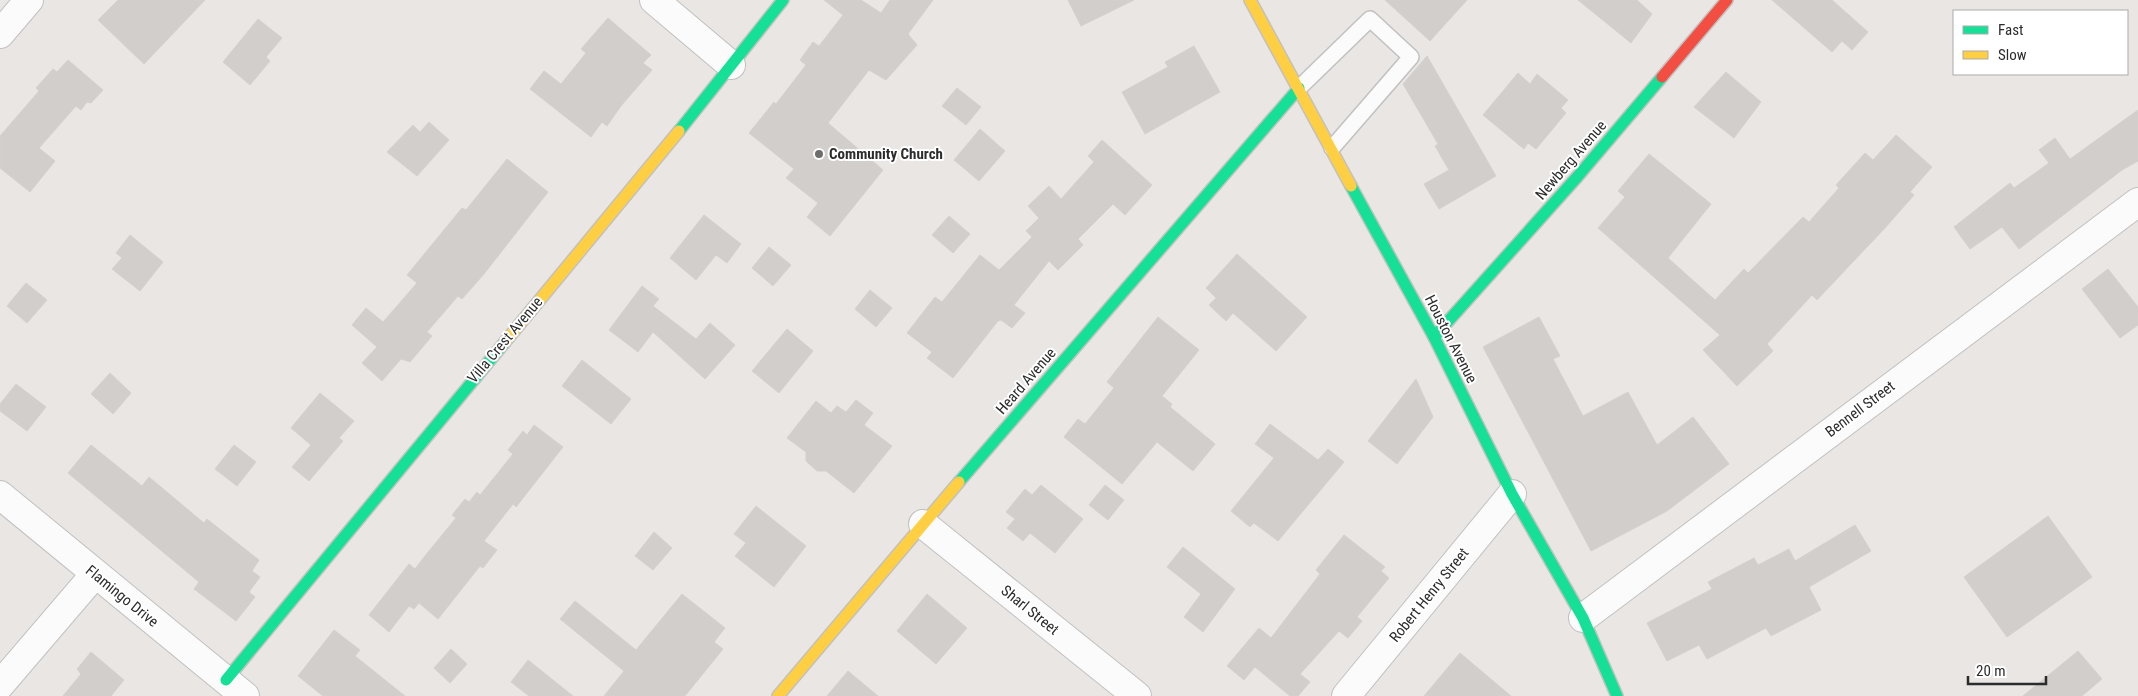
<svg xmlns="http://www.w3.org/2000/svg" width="2138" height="696" font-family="'Roboto Condensed',sans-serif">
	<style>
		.building { fill: #d1cecc; stroke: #d4d1cf }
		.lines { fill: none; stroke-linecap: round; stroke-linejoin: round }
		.lane-casing { stroke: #c2c1c1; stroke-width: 18 }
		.street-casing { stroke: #c2c1c1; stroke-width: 30 }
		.fast-casing { stroke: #c2c1c1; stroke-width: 14 }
		.slow-casing { stroke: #c2c1c1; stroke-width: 14 }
		.jam-casing { stroke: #c2c1c1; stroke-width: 14 }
		.lane { stroke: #fcfbfb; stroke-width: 15 }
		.street { stroke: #fcfbfb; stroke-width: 28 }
		.fast { stroke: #16e098; stroke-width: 11 }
		.slow { stroke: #ffcf43; stroke-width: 11 }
		.jam { stroke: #f24e42; stroke-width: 11 }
		.poi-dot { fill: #6e6d6c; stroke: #fff; stroke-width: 2 }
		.labels { text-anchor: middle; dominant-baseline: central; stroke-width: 4; stroke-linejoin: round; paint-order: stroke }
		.poi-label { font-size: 15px; font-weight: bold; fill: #2c2c2c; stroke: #fff; text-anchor: start }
		.street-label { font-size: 15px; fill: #2c2c2c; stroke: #fff }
	</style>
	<rect width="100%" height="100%" fill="#e9e6e3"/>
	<!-- building -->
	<g class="building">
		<path d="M118,0H205L144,64L98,20Z"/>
		<path d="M824,0H861L881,13L890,0H933L908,34L917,45L886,80L869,70L828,123L883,170L830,236L807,217L818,203L786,178L794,169L749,133L774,102L776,104L806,65L800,60L813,42L819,46L843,15Z"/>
		<path d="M1068,0H1134L1081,26Z"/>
		<path d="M1385,0H1467L1430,41Z"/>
		<path d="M1578,0H1637L1652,14L1631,43Z"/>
		<path d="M1772,0H1832L1868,32L1852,50L1842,41L1832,52Z"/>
		<path d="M608,18L651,55L643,63L652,70L621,106L607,126L602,122L591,137L530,89L544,71L561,84L586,53L581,49Z"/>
		<path d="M258,19L282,38L266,57L270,61L250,85L223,62Z"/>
		<path d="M1194,46L1220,92L1145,134L1122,92L1168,67L1165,62Z"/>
		<path d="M1427,56L1496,176L1439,209L1424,184L1449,170L1435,146L1438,144L1403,84Z"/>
		<path d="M68,60L103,90L91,103L87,102L81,110L76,106L39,148L55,161L30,192L0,168V136L39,91L36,88L53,69L57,72Z"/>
		<path d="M1726,72L1761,102L1734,138L1694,107Z"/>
		<path d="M1518,73L1530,84L1537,74L1568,100L1561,108L1566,113L1536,149L1528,143L1524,149L1483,115Z"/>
		<path d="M957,88L981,107L966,125L942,106Z"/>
		<path d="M2138,110V161L2122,170L2019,249L2002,227L1970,249L1954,227L2010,183L2014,188L2049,163L2039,150L2055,138L2070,159Z"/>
		<path d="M429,122L449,140L417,176L387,152L413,125L420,132Z"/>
		<path d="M980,129L1005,151L979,181L954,160Z"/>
		<path d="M1896,135L1932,167L1910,192L1914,195L1885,228L1817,300L1812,295L1767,344L1773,351L1737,386L1703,350L1720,335L1598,228L1625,197L1618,191L1649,154L1711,204L1668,258L1715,300L1744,269L1748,273L1803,217L1809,222L1839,188L1836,185L1865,153L1873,160Z"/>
		<path d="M1102,140L1152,185L1125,215L1113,204L1078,239L1083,245L1058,270L1049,261L1014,305L1025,313L1012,328L1001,320L998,321L953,378L927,358L932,352L907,333L935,297L942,302L980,255L999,270L1032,237L1026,231L1039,218L1028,206L1049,186L1061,199L1094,162L1088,156Z"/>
		<path d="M507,159L548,192L484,274L462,299L458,296L427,332L432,336L410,362L401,359L382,381L362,363L377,347L352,325L366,308L383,322L417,283L407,275L462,208L466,210Z"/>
		<path d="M704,215L741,244L727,263L716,255L696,280L670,258Z"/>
		<path d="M949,216L970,234L953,253L932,235Z"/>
		<path d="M130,235L163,262L140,291L112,269L122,258L116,253Z"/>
		<path d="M769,247L791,265L773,286L752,268Z"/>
		<path d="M1237,254L1307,317L1276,351L1233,313L1226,321L1209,305L1216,298L1206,288Z"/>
		<path d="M2108,269L2138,307V325L2120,338L2082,289Z"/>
		<path d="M26,283L47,300L27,323L7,306Z"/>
		<path d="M642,286L659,299L653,306L696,339L710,323L735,345L705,379L653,332L638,352L609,330Z"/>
		<path d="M870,290L892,308L876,327L855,309Z"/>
		<path d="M1158,317L1199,350L1162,396L1172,404L1170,407L1215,444L1193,471L1157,442L1122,484L1064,437L1078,419L1085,424L1114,388L1107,382Z"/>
		<path d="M1539,317L1560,356L1553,359L1583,416L1628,392L1657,445L1693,417L1729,464L1667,511L1591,551L1483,347Z"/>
		<path d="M787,329L813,351L779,393L752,371Z"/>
		<path d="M582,360L631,399L611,424L562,386Z"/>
		<path d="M110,373L131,393L113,414L91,394Z"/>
		<path d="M1416,379L1433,417L1397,464L1368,441Z"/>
		<path d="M16,384L46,407L27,431L0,411V404Z"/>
		<path d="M320,393L354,421L339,438L343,441L309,481L292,467L311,445L291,428Z"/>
		<path d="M856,400L873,413L864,425L892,446L854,493L826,471H817L806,461V452L787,438L816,401L831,413L837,406L846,412Z"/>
		<path d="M1270,424L1318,460L1328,449L1344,462L1278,541L1254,523L1250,527L1231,511L1274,458L1255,444Z"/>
		<path d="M534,425L563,447L516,507L513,504L484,541L497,550L483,568L480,566L438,619L419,603L414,609L409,606L389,632L369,615L409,564L415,569L424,557L456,518L452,515L465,499L469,502L477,492L480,495L513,454L508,450L523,431L527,435Z"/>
		<path d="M91,445L142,486L149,477L204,523L207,519L259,560L252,571L260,577L249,592L255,597L236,621L194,589L199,582L68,473Z"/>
		<path d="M234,445L256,462L237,486L215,469Z"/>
		<path d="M1041,485L1083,519L1055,553L1030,533L1023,541L1007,528L1015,519L1006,512L1025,489L1032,495Z"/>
		<path d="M1105,485L1124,500L1108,520L1089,505Z"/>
		<path d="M756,506L806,546L774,587L735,556L746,543L734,534Z"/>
		<path d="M2048,516L2092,577L2007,637L1964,577Z"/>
		<path d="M1855,525L1871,551L1809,587L1821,610L1771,636L1766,628L1707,659L1699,645L1667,661L1647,623L1712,589L1708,582L1754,558L1758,565L1789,549L1795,561Z"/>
		<path d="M654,532L672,548L653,570L635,556Z"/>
		<path d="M1344,535L1385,567L1381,571L1389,578L1357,617L1362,621L1348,638L1339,631L1300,674L1310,682L1298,696H1290L1255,667L1244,680L1227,666L1259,628L1271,638L1320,574L1316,570Z"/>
		<path d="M1183,547L1235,589L1203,632L1184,617L1201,594L1167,567Z"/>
		<path d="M682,594L725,628L714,642L723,649L685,696H604L624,671L560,619L575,601L636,650Z"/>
		<path d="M927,594L967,628L936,664L897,631Z"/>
		<path d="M334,630L360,650L355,656L405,696H323L298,676Z"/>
		<path d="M451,649L467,664L450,683L434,668Z"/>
		<path d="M2078,651L2102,679L2082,696H2023Z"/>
		<path d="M91,652L124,680L111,696H63L81,674L77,669Z"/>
		<path d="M1460,653L1511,696H1424Z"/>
		<path d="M528,660L573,696H529L511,682Z"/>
		<path d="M848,671L878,696H827Z"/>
	</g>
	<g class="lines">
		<defs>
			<path id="lane" d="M1299,88L1370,19L1411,57L1332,148"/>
			<g id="street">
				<path d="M654,0L731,65"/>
				<path d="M0,34L29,0"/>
				<path d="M0,495L245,696"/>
				<path d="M923,524L1137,696"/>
				<path d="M1583,618L2138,202"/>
				<path d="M0,685L95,574"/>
				<path d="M1346,696L1512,494"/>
			</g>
			<g id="fast">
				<path d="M679,131L783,0"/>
				<path d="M1351,186L1434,337L1512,494L1583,618L1617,696"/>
				<path d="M1434,337L1578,176L1662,77"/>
				<path d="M959,482L1299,88"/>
				<path d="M226,680L505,342"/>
			</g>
			<g id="slow">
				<path d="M1250,0L1351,186"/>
				<path d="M505,342L679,131"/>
				<path d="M778,696L959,482"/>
			</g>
			<path id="jam" d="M1662,77L1727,0"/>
		</defs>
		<!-- lane casing -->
		<use href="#lane" class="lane-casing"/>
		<!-- street casing -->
		<use href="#street" class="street-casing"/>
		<!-- fast casing -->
		<use href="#fast" class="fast-casing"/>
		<!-- slow casing -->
		<use href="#slow" class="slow-casing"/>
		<!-- jam casing -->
		<use href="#jam" class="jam-casing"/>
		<!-- lane -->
		<use href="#lane" class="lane"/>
		<!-- street -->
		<use href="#street" class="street"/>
		<!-- fast -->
		<use href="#fast" class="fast"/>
		<!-- slow -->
		<use href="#slow" class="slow"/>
		<!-- jam -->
		<use href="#jam" class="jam"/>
	</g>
	<!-- markers -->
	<circle class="poi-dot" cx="819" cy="154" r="5"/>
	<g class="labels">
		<!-- poi labels -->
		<g class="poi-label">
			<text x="829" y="154">Community Church</text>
		</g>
		<!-- street labels -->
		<g class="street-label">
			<text transform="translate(1571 160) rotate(-49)">Newberg Avenue</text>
			<text transform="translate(1451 339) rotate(63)">Houston Avenue</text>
			<text transform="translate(505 340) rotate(-50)">Villa Crest Avenue</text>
			<text transform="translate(1026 381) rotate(-49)">Heard Avenue</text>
			<text transform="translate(1860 409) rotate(-37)">Bennell Street</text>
			<text transform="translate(1429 595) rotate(-51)">Robert Henry Street</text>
			<text transform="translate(122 596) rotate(39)">Flamingo Drive</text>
			<text transform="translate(1030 610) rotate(39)">Sharl Street</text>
		</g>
	</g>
	<!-- legend -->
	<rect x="1953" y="10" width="175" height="65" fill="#ffffff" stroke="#ababab"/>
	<rect x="1963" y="26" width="25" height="8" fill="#16e098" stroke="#ababab"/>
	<text x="1998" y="35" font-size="15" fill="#2c2c2c">Fast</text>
	<rect x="1963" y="51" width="25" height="8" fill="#ffcf43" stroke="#ababab"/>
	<text x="1998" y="60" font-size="15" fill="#2c2c2c">Slow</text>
	<!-- scale -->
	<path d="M1968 676v8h78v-8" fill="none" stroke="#2c2c2c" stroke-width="2.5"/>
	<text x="1976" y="676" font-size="15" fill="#2c2c2c" stroke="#ffffff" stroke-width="4" paint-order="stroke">20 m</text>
</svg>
